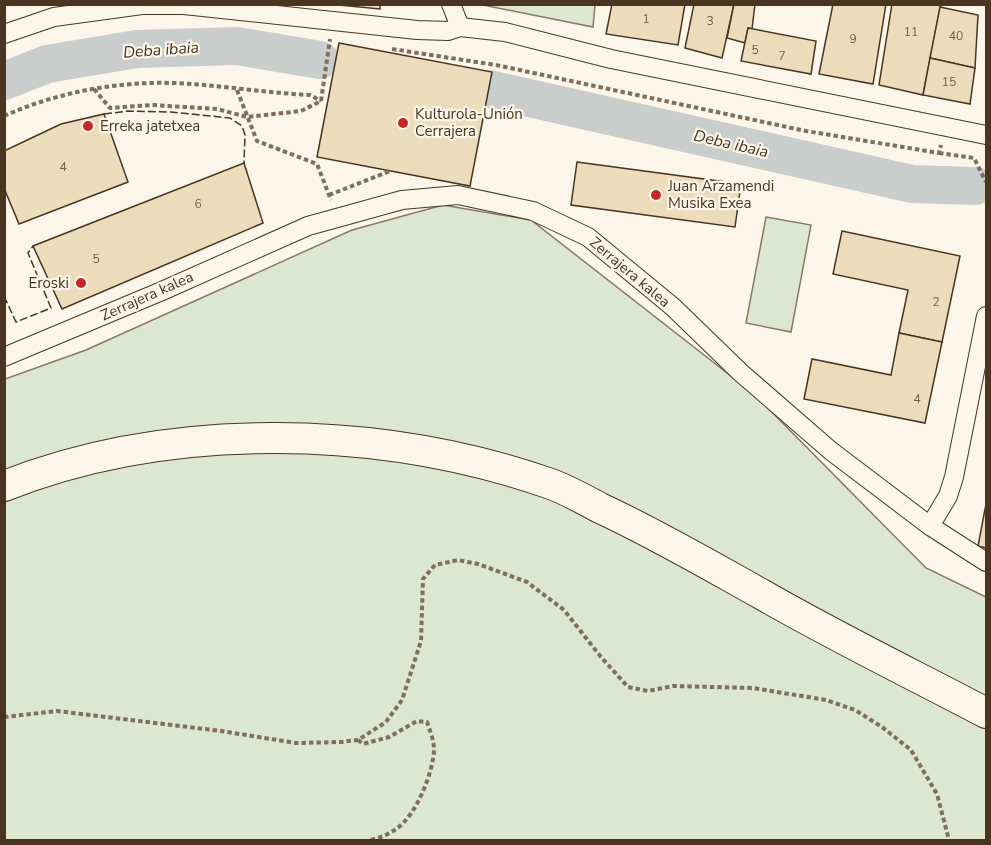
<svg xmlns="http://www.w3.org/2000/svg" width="991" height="845" font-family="'Nunito Sans',sans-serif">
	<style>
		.green { fill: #dce7d0; stroke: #887966; stroke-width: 1.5 }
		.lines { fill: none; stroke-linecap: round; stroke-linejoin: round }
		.river { stroke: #c9cecd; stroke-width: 38 }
		.building { fill: #ecdcbc; stroke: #4a3520; stroke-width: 1.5 }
		.minor-casing { stroke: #4a3520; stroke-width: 20 }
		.primary-casing { stroke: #4a3520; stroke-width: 32 }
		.path { stroke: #7f6f5c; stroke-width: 4; stroke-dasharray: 4.5 3; stroke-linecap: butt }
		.minor { stroke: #fbf6e9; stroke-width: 18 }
		.primary { stroke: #fbf6e9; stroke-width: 30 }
		.fence { stroke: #4a3520; stroke-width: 1.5; stroke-dasharray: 8 3; stroke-linecap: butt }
		.poi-dot { fill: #c62828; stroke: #fbf6e9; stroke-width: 2 }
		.labels { text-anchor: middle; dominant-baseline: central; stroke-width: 4.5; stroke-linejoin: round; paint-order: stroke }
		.number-label { font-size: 12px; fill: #725f47 }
		.poi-label { font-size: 15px; fill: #4a3520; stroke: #fbf6e9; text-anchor: start }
		.street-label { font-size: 15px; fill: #4a3520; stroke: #fbf6e9 }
		.water-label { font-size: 16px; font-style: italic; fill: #4a3520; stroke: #fbf6e9 }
	</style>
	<rect width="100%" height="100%" fill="#fbf6e9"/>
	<!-- green -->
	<g class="green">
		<path d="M483,5L595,4V5L593,27Z"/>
		<path d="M443,205L531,220L754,394L926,568L986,597V840H5V379L86,350L352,230Z"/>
		<path d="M766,217L811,225L791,332L746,323Z"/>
	</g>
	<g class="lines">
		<!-- river -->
		<g class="river">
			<path d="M4,81L47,64L137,49L237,46L320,60"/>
			<path d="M489,89L912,184L975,186"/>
		</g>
	</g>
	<!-- building -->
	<g class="building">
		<path d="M328,4H380V9Z"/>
		<path d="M612,4H685L678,45L606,34Z"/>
		<path d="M694,4H734L722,58L685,48Z"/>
		<path d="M734,4H755L752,29L748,28L745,43L727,38Z"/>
		<path d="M833,4H886L873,84L819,74Z"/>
		<path d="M892,4H941L923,95L879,85Z"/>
		<path d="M940,7L978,15L975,68L930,58Z"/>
		<path d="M748,28L816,41L811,74L741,61Z"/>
		<path d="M339,43L492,72L470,186L317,157Z"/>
		<path d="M930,58L975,68L970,104L923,95Z"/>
		<path d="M104,114L128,182L19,224L4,188V151L61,124Z"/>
		<path d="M577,162L741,184L735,227L571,205Z"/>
		<path d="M244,163L263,223L62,309L33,246Z"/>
		<path d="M842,231L960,256L942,342L899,333L908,290L833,274Z"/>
		<path d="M899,333L942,342L925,423L804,399L812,359L891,375Z"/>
		<path d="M986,504V548L978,546Z"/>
	</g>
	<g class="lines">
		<defs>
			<g id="minor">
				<path d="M451,4L460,27"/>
				<path d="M4,34L54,17L142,5H184L417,30L448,31L460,27L505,32L611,59L986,135"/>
				<path d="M4,357L162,291L308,226L402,200L458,195L533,211L588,237L673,307L740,372L831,451L930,526L986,562"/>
				<path d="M930,526L948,496L954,477L986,316"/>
			</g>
			<path id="primary" d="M4,486C171,420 380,425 548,483C566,489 583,499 600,508C656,534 709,565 763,595C836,637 912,674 986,713"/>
		</defs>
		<!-- minor casing -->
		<use href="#minor" class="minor-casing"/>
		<!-- primary casing -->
		<use href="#primary" class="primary-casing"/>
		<!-- path -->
		<g class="path">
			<path d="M392,49L496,65L806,131L939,153L941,145"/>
			<path d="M94,89L110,108L153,105L217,109L247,117L301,111L321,101"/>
			<path d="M237,90L257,141L317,164L331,200"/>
			<path d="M321,101L330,39"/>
			<path d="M4,116C62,90 129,79 192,84C231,87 270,93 310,95L321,101"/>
			<path d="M939,153L974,158L986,182"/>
			<path d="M329,195L390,171"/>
			<path d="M4,717L57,711L221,731L296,743L341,742L358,740L386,722L402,700L421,641L423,579L435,565L458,560L478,564L527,582L564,610L601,657L628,687L648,691L673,686L753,688L826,700L855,710L882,727L911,750L937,794L949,840"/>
			<path d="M358,740L363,744L389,737L417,721L427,722C430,731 434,740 434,750C433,773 416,816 396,829C388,835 379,838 370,840"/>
		</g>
		<!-- minor -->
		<use href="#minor" class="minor"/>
		<!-- primary -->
		<use href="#primary" class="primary"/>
		<!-- fence -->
		<g class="fence">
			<path d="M104,114L128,111L171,112L230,118L242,126L245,135L244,163"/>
			<path d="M4,296L16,322L51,308L28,253L33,246"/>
		</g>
	</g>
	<!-- markers -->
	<g class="poi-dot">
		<circle cx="403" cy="123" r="6"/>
		<circle cx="88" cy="126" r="6"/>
		<circle cx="656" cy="195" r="6"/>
		<circle cx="81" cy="283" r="6"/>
	</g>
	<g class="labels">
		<!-- number labels -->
		<g class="number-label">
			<text x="646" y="19">1</text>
			<text x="710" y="21">3</text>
			<text x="911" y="32">11</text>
			<text x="956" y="36">40</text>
			<text x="853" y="39">9</text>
			<text x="755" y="50">5</text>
			<text x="782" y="56">7</text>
			<text x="949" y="82">15</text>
			<text x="63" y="167">4</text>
			<text x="198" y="204">6</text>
			<text x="96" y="259">5</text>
			<text x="936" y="302">2</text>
			<text x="917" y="399">4</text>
		</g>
		<!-- poi labels -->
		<g class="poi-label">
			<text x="415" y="114">Kulturola-Unión<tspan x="415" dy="17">Cerrajera</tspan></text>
			<text x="100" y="126">Erreka jatetxea</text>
			<text x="668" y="186">Juan Arzamendi<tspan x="668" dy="17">Musika Exea</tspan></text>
			<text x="69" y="283" text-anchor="end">Eroski</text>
		</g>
		<!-- street labels -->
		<g class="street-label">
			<text transform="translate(630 272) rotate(40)">Zerrajera kalea</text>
			<text transform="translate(147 296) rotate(-24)">Zerrajera kalea</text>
		</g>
		<!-- water labels -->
		<g class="water-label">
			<text transform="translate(161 50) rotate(-4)">Deba ibaia</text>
			<text transform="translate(731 144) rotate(13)">Deba ibaia</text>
		</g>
	</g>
	<!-- border -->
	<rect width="991" height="845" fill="none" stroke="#4a3520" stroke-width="12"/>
</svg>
